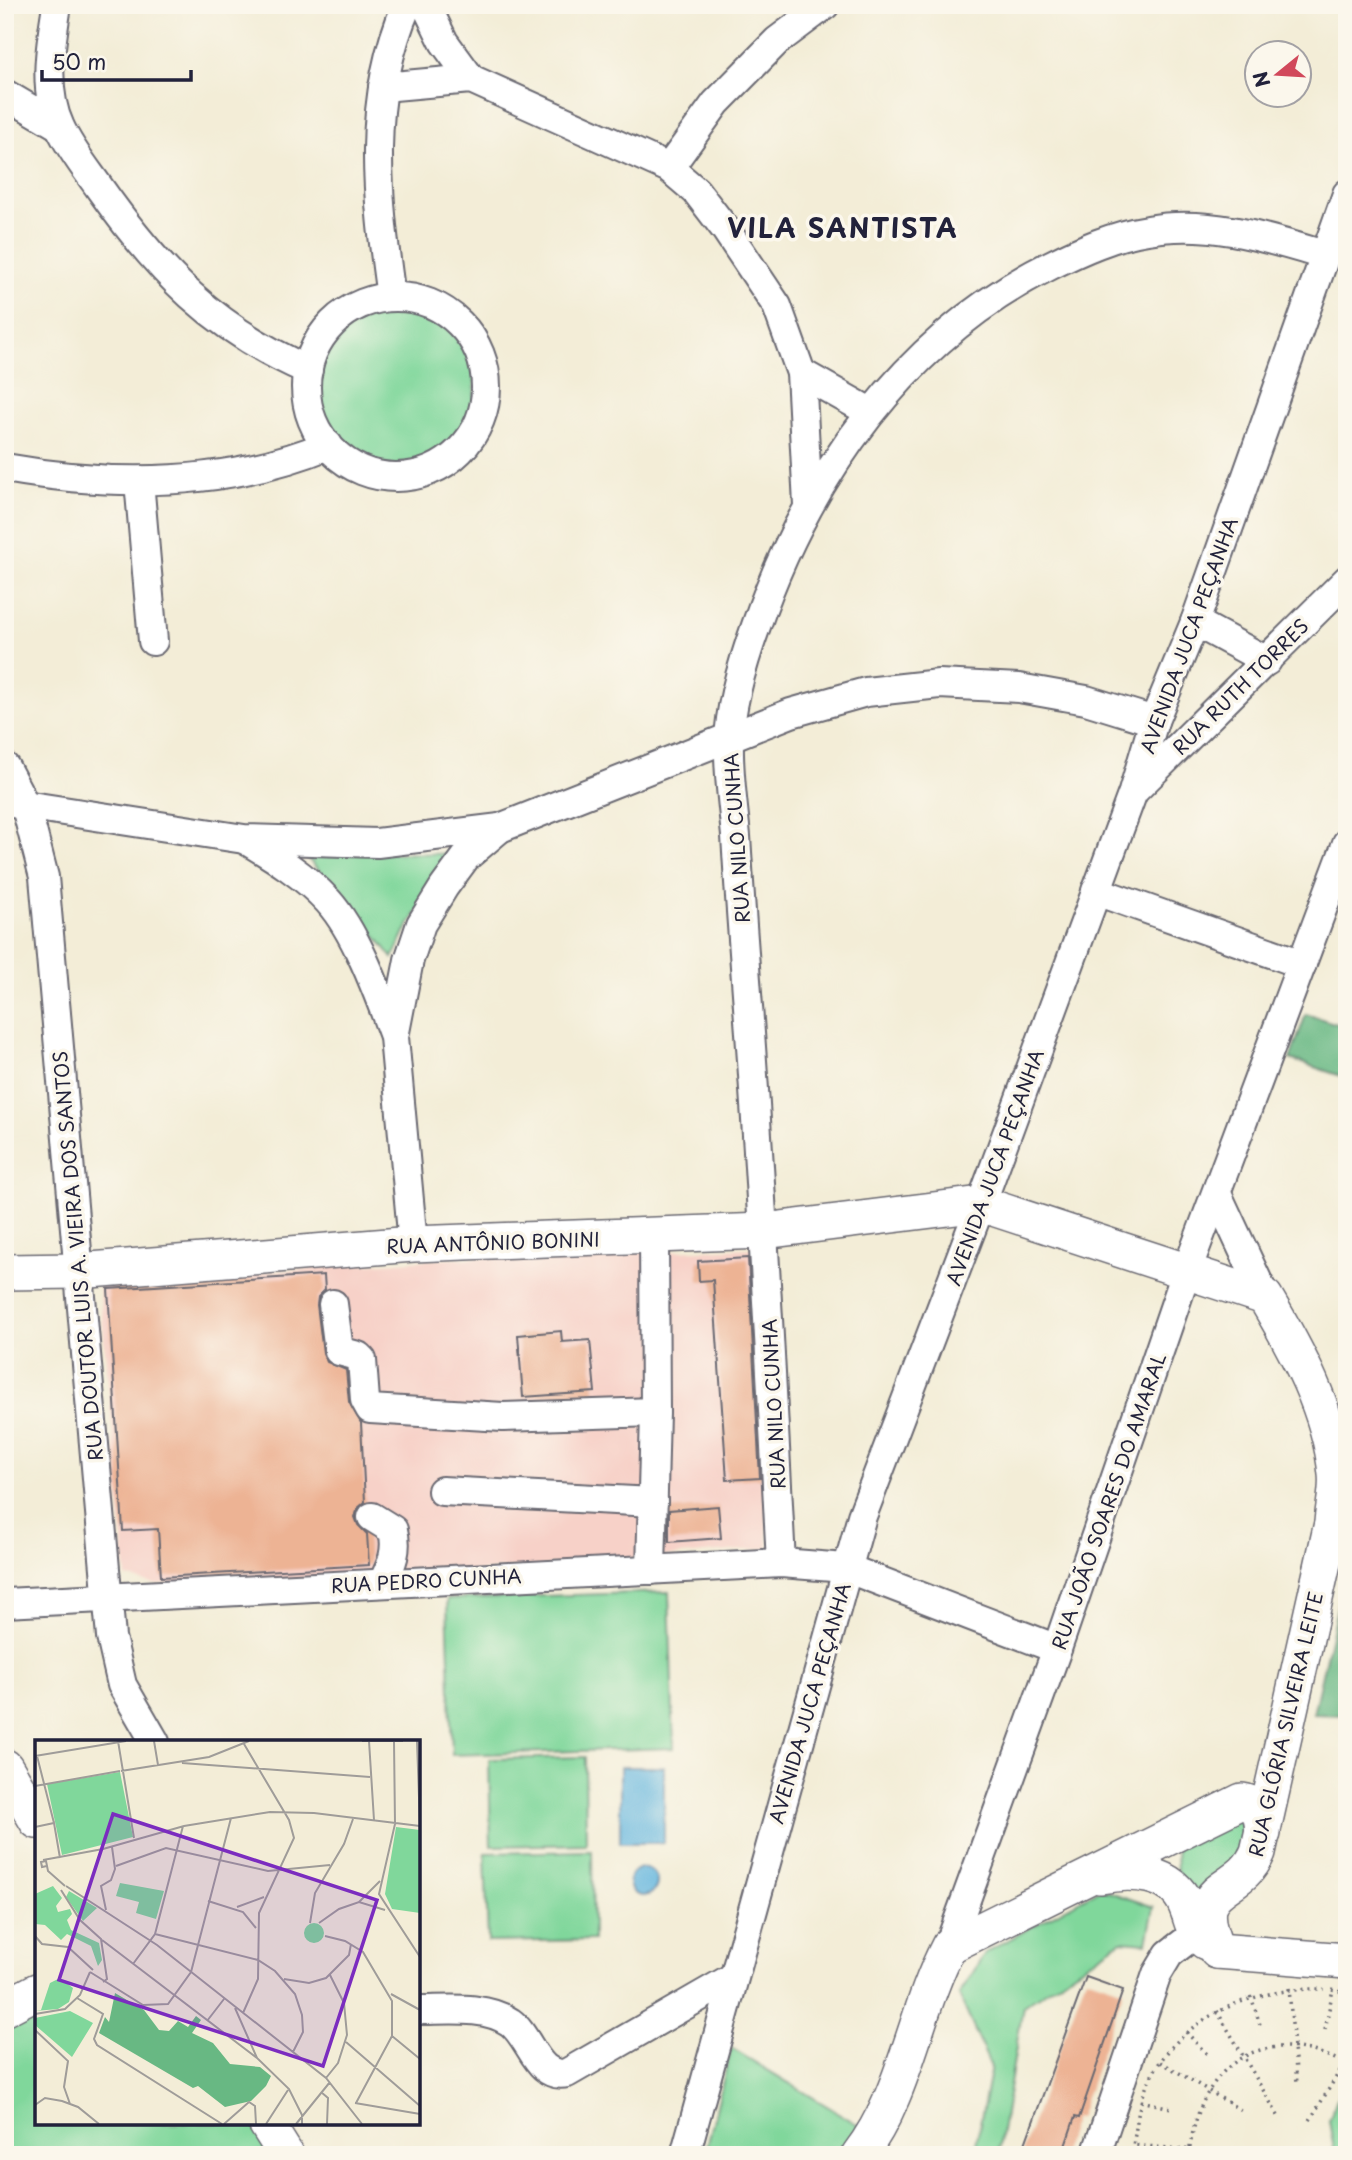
<svg xmlns="http://www.w3.org/2000/svg" width="1352" height="2160" font-family="'Playpen Sans',sans-serif">
	<style>
		.built { fill: #f7d1c8 }
		.green { fill: #80d79b; stroke: #517c6b; stroke-width: 2 }
		.forest { fill: #68b883; stroke: #456d5f; stroke-width: 2 }
		.water { fill: #62b5de; stroke: #426c8c; stroke-width: 2 }
		.building { fill: #edb394 }
		.lines { fill: none; stroke-linecap: round; stroke-linejoin: round }
		.minor-casing { stroke: #6b6972; stroke-width: 32 }
		.major-casing { stroke: #6b6972; stroke-width: 38 }
		.path { stroke: #6b6972; stroke-width: 3.5; stroke-dasharray: 2 5; stroke-linecap: butt }
		.minor { stroke: #fff; stroke-width: 28 }
		.major { stroke: #fff; stroke-width: 35 }
		.labels { text-anchor: middle; dominant-baseline: central; stroke-width: 7; stroke-linejoin: round; paint-order: stroke }
		.street-label { font-size: 19px; fill: #22223b; stroke: #fbf7ec }
		.district-label { font-size: 26px; font-weight: bold; letter-spacing: 2px; fill: #22223b; stroke: #fbf7ec }
		.inset-road { fill: none; stroke: #9f9c99; stroke-width: 2 }
		.view { fill: #7b2cbf; fill-opacity: 0.15; stroke: #7b2cbf; stroke-width: 3.5 }
		.inset-edge { fill: none; stroke: #22223b; stroke-width: 3.5 }
	</style>
	<rect width="100%" height="100%" fill="#fbf7ec"/>
	<filter id="ink" filterUnits="userSpaceOnUse"><feTurbulence type="fractalNoise" baseFrequency=".0143" numOctaves="2"/><feDisplacementMap in="SourceGraphic" scale="14" xChannelSelector="R" yChannelSelector="G"/><feConvolveMatrix kernelMatrix="1 2 1 2 8 2 1 2 1" color-interpolation-filters="sRGB"/></filter>
	<filter id="wash" filterUnits="userSpaceOnUse"><feTurbulence type="fractalNoise" baseFrequency=".00686" numOctaves="4" result="noise"/><feDisplacementMap in="SourceGraphic" scale="28" xChannelSelector="R" yChannelSelector="G"/><feGaussianBlur stdDeviation="1.57" result="paint"/><feColorMatrix in="noise" values="0 0 0 0 0 0 0 0 0 0 0 0 0 0 0 0 0 1.4 0 .05"/><feComposite in="paint" operator="in"/></filter>
	<g filter="url(#wash)">
		<rect width="100%" height="100%" fill="#f3edd7"/>
		<!-- built -->
		<path class="built" d="M754,1248L768,1548L444,1574L154,1584L126,1577L99,1285L425,1260Z"/>
		<!-- green -->
		<g class="green">
			<circle cx="396" cy="387" r="79"/>
			<path d="M301,852L453,854L405,932L393,958L346,898Z"/>
			<path d="M669,1592L674,1748L452,1755L447,1599Z"/>
			<path d="M585,1757L586,1844L491,1846L489,1759Z"/>
			<path d="M1233,1808L1261,1832L1202,1896L1177,1875L1176,1846Z"/>
			<path d="M592,1851L593,1940L488,1942L485,1853Z"/>
			<path d="M1100,1889L1154,1907L1147,1943L1121,1941L1023,2006L998,2155H974L991,2067L959,1995L985,1953Z"/>
			<path d="M37,2003V2123H254L274,2155H5V2021Z"/>
			<path d="M731,2048L860,2126L838,2155H705Z"/>
			<path d="M1347,2070V2155H1335L1329,2121Z"/>
		</g>
		<!-- forest -->
		<g class="forest">
			<path d="M1306,1014L1347,1027V1078L1290,1059Z"/>
			<path d="M1347,1565V1715L1313,1714Z"/>
		</g>
		<!-- water -->
		<g class="water">
			<rect x="620" y="1767" width="44" height="76"/>
			<circle cx="643" cy="1882" r="14"/>
		</g>
		<g id="blocks">
			<!-- building -->
			<g class="building">
				<path d="M748,1258L760,1478L727,1480L713,1280L699,1281L698,1261Z"/>
				<path d="M324,1275L325,1290L318,1297L317,1305L323,1353L327,1362L346,1370L349,1402L361,1423L365,1502L358,1508L355,1517L358,1525L367,1534L369,1565L161,1577L158,1529L123,1531L108,1289Z"/>
				<path d="M561,1331L562,1342L590,1340L595,1392L523,1397L518,1335Z"/>
				<path d="M718,1506L721,1538L669,1542V1510Z"/>
				<path d="M1086,1977L1123,1990L1079,2118L1075,2117L1062,2155H1021Z"/>
			</g>
		</g>
	</g>
	<g filter="url(#ink)">
		<use href="#blocks" fill-opacity="0" stroke="#6b6972" stroke-width="2"/>
		<g class="lines">
			<defs>
				<g id="minor">
					<path d="M57,5C51,44 42,89 60,127C70,149 87,170 101,190C159,272 214,329 308,370"/>
					<path d="M426,5L444,42L471,79"/>
					<path d="M383,87L471,79L669,168L696,191L726,230L777,306L801,373L808,505"/>
					<path d="M5,94L59,126"/>
					<path d="M669,168L716,103L777,41L825,5"/>
					<path d="M391,297C377,196 365,101 407,5"/>
					<circle cx="396" cy="387" r="90"/>
					<path d="M801,373L870,412"/>
					<path d="M5,468C112,487 226,487 328,445"/>
					<path d="M139,481L153,641"/>
					<path d="M1195,622L1267,661"/>
					<path d="M5,767L26,807L44,877L111,1637L122,1685L155,1742"/>
					<path d="M1135,790L1347,580"/>
					<path d="M5,802L244,839L377,843L500,828L791,713L866,692L939,684L1019,688L1086,700L1154,721"/>
					<path d="M246,840C276,858 304,875 328,901C357,933 379,996 394,1036"/>
					<path d="M1096,891L1302,964"/>
					<path d="M1217,1194L1265,1297"/>
					<path d="M413,1244L394,1037L409,960L421,924L444,887L466,857L500,828"/>
					<path d="M333,1304L339,1351L358,1356L362,1360L365,1400L370,1409L503,1417L655,1412"/>
					<path d="M442,1491L653,1502"/>
					<path d="M372,1517L393,1530C398,1550 392,1564 383,1582"/>
					<path d="M781,1563C772,1386 763,1209 750,1033C745,967 740,902 736,836C733,805 728,773 729,742C730,704 743,662 756,626C808,475 906,337 1051,265C1081,250 1114,235 1148,230C1208,219 1267,238 1324,255"/>
					<path d="M651,1570L655,1412L654,1235"/>
					<path d="M5,1603L781,1563L846,1568L1057,1649"/>
					<path d="M949,1946L1057,1649L1186,1273L1347,843"/>
					<path d="M418,2010C447,2010 485,2005 510,2022C531,2037 537,2080 567,2073L732,1978"/>
					<path d="M685,2155L862,1516L981,1204L1133,792L1154,721L1195,622L1347,194"/>
					<path d="M1096,2155L1157,1974L1169,1954L1195,1934"/>
				</g>
				<g id="major">
					<path d="M5,1272L78,1271L413,1244L764,1231L981,1204L1265,1297C1297,1351 1330,1411 1336,1474C1338,1490 1333,1507 1332,1523L1258,1852C1239,1898 1186,1878 1217,1951"/>
					<path d="M5,1767L37,1821"/>
					<path d="M1100,1876C1131,1870 1172,1871 1186,1905C1193,1921 1191,1930 1206,1942"/>
					<path d="M1217,1951L1347,1961"/>
					<path d="M5,2008L37,1991"/>
					<path d="M266,2123L286,2155"/>
					<path d="M859,2155C906,2094 914,2013 949,1946L1242,1801C1260,1804 1262,1816 1263,1833"/>
				</g>
			</defs>
			<!-- minor casing -->
			<use href="#minor" class="minor-casing"/>
			<!-- major casing -->
			<use href="#major" class="major-casing"/>
			<!-- path -->
			<g class="path">
				<path d="M1289,1988L1297,2083"/>
				<path d="M1332,1989L1347,1993"/>
				<path d="M1251,1996L1261,2028"/>
				<path d="M1217,2011L1280,2119"/>
				<path d="M1325,2030L1333,1989"/>
				<path d="M1186,2032L1209,2056"/>
				<path d="M1161,2062L1244,2112"/>
				<path d="M1141,2101L1171,2108"/>
				<path d="M1310,2120L1347,2059"/>
				<path d="M1189,2155C1199,2065 1260,2021 1344,2063"/>
				<path d="M1257,2155L1133,2145C1136,2131 1137,2116 1141,2102C1165,2022 1247,1987 1324,1989"/>
			</g>
			<!-- minor -->
			<use href="#minor" class="minor"/>
			<!-- major -->
			<use href="#major" class="major"/>
		</g>
	</g>
	<g class="labels">
		<!-- street labels -->
		<g class="street-label">
			<text transform="translate(1188 635) rotate(-70)">AVENIDA JUCA PEÇANHA</text>
			<text transform="translate(1240 686) rotate(-45)">RUA RUTH TORRES</text>
			<text transform="translate(736 838) rotate(-94)">RUA NILO CUNHA</text>
			<text transform="translate(994 1167) rotate(-70)">AVENIDA JUCA PEÇANHA</text>
			<text transform="translate(493 1242) rotate(-2)">RUA ANTÔNIO BONINI</text>
			<text transform="translate(77 1256) rotate(-95)">RUA DOUTOR LUIS A. VIEIRA DOS SANTOS</text>
			<text transform="translate(773 1404) rotate(-93)">RUA NILO CUNHA</text>
			<text transform="translate(1108 1501) rotate(-71)">RUA JOÃO SOARES DO AMARAL</text>
			<text transform="translate(426 1580) rotate(-3)">RUA PEDRO CUNHA</text>
			<text transform="translate(809 1703) rotate(-74)">AVENIDA JUCA PEÇANHA</text>
			<text transform="translate(1285 1724) rotate(-77)">RUA GLÓRIA SILVEIRA LEITE</text>
		</g>
		<!-- district labels -->
		<g class="district-label">
			<text x="843" y="227">VILA SANTISTA</text>
		</g>
	</g>
	<!-- overview -->
	<g transform="translate(35 1740)">
		<rect width="385" height="385" fill="#f3edd7"/>
		<path d="M85,32L98,97L27,115L12,44ZM361,87L385,90V173L357,169L350,154ZM85,143L129,151L121,179L101,173L104,162L81,156ZM18,146L27,158L21,166L23,172L35,169L37,174L32,180L36,190L64,203L67,220L63,226L56,206L32,194L26,200L10,185L0,184V154ZM34,151L62,168L48,181L31,157ZM269 193a10 10 0 1 1 20 0a10 10 0 1 1-20 0ZM25,238L38,248L34,262L23,269L0,271L6,270L15,243ZM35,271L58,283L37,317L0,285V278Z" fill="#80d79b"/>
		<path d="M80,253L109,270L124,290L134,291L143,281L153,287L161,276L166,280L157,293L178,303L195,324L225,327L236,336L231,346L216,361L190,367L163,346L158,348L64,293L70,277L74,282Z" fill="#68b883"/>
		<path class="inset-road" d="M83,1L99,98M119,1L123,25M327,1H368M334,1L339,80M359,1L360,84L344,154L385,217M382,1L385,86M0,16L91,1M2,16L19,83M147,23L335,37M86,31L174,17L214,1M0,46L85,31M0,87L19,83L25,118M8,120L68,109L149,86L235,72L279,73L385,86M12,126L7,127L6,122L11,121L13,131L30,146M81,126L131,108L233,131L295,125M31,146L122,205L291,338L327,384M26,150L45,180L66,199L72,239L68,242M173,161L208,172L221,188M324,162L345,141M202,167L229,157M71,170L66,146L76,140L80,129L77,107M275,183L280,153L309,104L318,79M284,183L304,169L324,162L350,170M120,194L223,220L240,231L260,254L267,275L268,292L258,312M0,196L7,204L33,207L58,230M290,196L310,201L328,212L357,261V296L321,363M67,200L222,318M98,224L120,194L148,86M55,232L108,265L133,264L156,232L196,78M249,239L274,243L291,238L314,215L316,204M356,254L385,270M42,258L68,274L59,299L62,305L187,384M200,268L222,318L254,349L267,375V384M208,273L223,239L224,173L259,98L254,80L209,4M0,274L30,269L45,255L55,232M172,281L189,259M0,290L33,321L29,347L35,364M357,296L385,319M311,302L385,366M291,338L303,323L312,295L309,263L295,235M286,352L293,358L292,384M320,363L385,374M0,365L10,358L27,361L43,367L64,384M189,384L214,362L220,366L221,384M231,384L253,350M261,384L295,342"/>
		<path class="view" d="M78,74L342,160L288,326L24,240Z"/>
		<rect width="385" height="385" class="inset-edge"/>
	</g>
	<!-- margin -->
	<rect width="1352" height="2160" fill="none" stroke="#fbf7ec" stroke-width="28"/>
	<!-- north arrow -->
	<g transform="translate(1278 74) rotate(252)"><circle r="33" fill="#fbf7ec" stroke="#a4a2a5" stroke-width="2"/>
	<path d="M0-5L12 26L0 18L-12 26Z" fill="#d1495b"/>
	<text y="-10" font-size="19" font-weight="bold" text-anchor="middle" fill="#22223b">N</text>
	</g>
	<!-- scale -->
	<path d="M42 70v10h149v-10" fill="none" stroke="#22223b" stroke-width="3.5"/>
	<text x="52" y="70" font-size="21" fill="#22223b" stroke="#fbf7ec" stroke-width="5" paint-order="stroke">50 m</text>
</svg>
